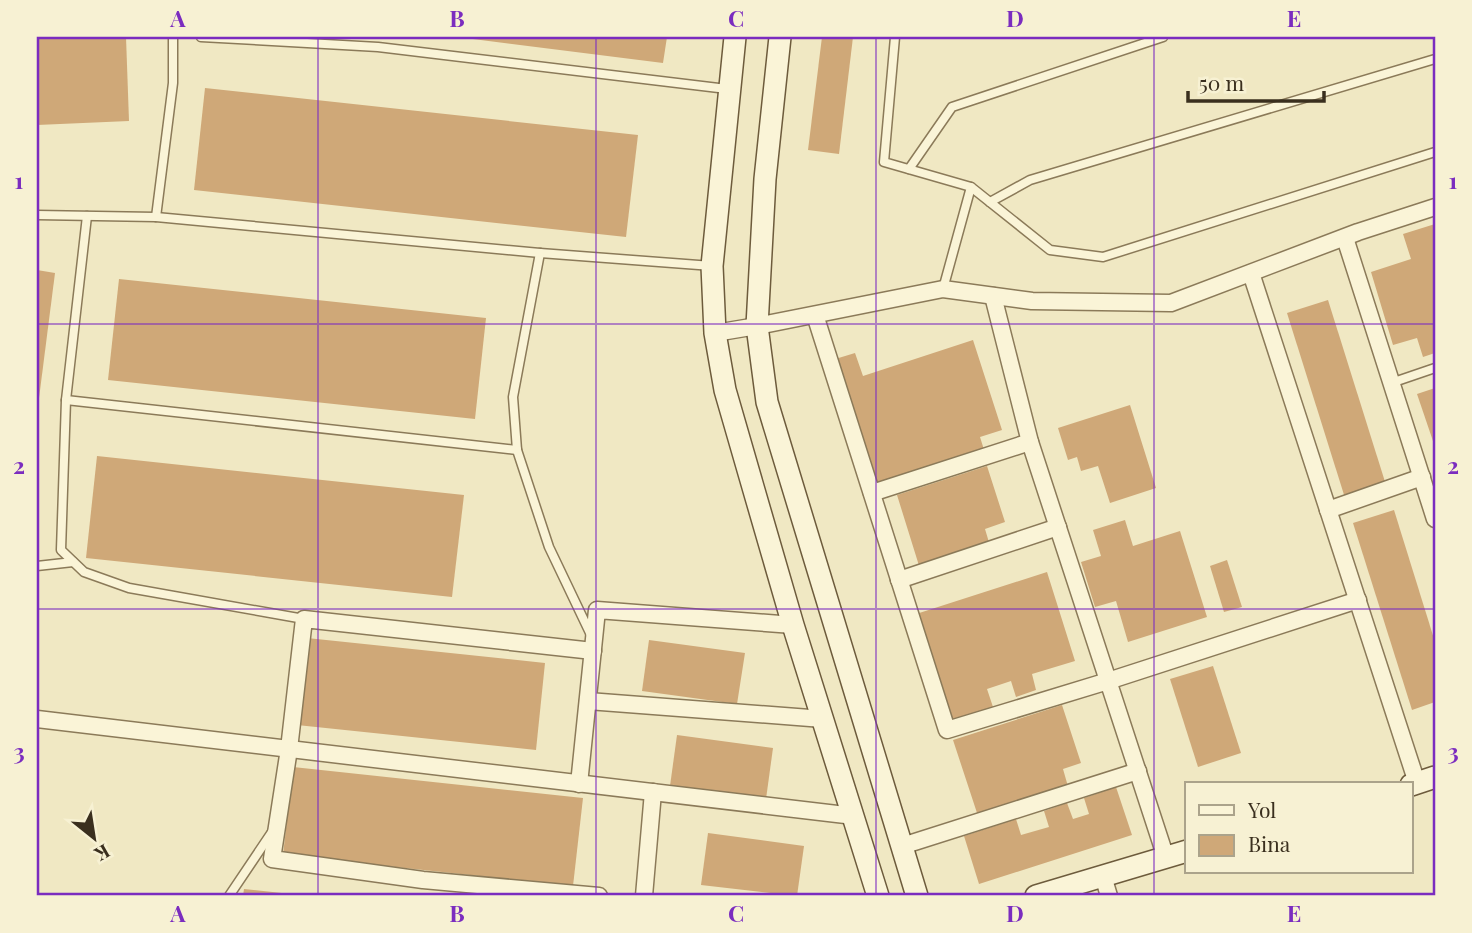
<svg xmlns="http://www.w3.org/2000/svg" width="1472" height="933" font-family="'Playfair Display',serif">
	<style>
		.building { fill: #cfa878 }
		.lines { fill: none; stroke-linecap: round; stroke-linejoin: round }
		.lane-casing { stroke: #8b7a59; stroke-width: 11 }
		.street-casing { stroke: #8b7a59; stroke-width: 19 }
		.secondary-casing { stroke: #6d5b3c; stroke-width: 24 }
		.lane { stroke: #faf4d7; stroke-width: 8 }
		.street { stroke: #faf4d7; stroke-width: 16 }
		.secondary { stroke: #faf4d7; stroke-width: 21 }
		.grid { fill: none; stroke: #7b2cbf; stroke-width: 2; stroke-opacity: 0.55 }
		.neatline { fill: none; stroke: #7b2cbf; stroke-width: 2.5 }
		.grid-label { font-size: 23px; text-anchor: middle; font-weight: bold; fill: #7b2cbf }
	</style>
	<rect width="100%" height="100%" fill="#f0e8c3"/>
	<!-- building -->
	<g class="building">
		<path d="M37,37H126L129,121L37,125Z"/>
		<path d="M465,37H667L663,63L465,38Z"/>
		<path d="M822,37H853L839,154L808,150Z"/>
		<path d="M205,88L638,135L626,237L194,190Z"/>
		<path d="M1435,224V353L1423,357L1417,338L1393,345L1371,272L1411,259L1403,234Z"/>
		<path d="M37,270L55,273L38,406H37Z"/>
		<path d="M119,279L486,318L475,419L108,380Z"/>
		<path d="M1328,300L1386,485L1345,498L1287,313Z"/>
		<path d="M973,340L1002,430L980,437L985,453L873,489L832,360L855,353L863,376Z"/>
		<path d="M1435,388V447L1417,394Z"/>
		<path d="M1130,405L1156,488L1110,503L1098,466L1081,471L1077,457L1068,460L1058,428Z"/>
		<path d="M97,456L464,495L452,597L86,558Z"/>
		<path d="M987,466L1005,522L985,529L991,549L921,572L897,495Z"/>
		<path d="M1394,510L1435,642V702L1412,710L1353,523Z"/>
		<path d="M1125,520L1133,546L1180,531L1207,617L1128,642L1116,601L1095,607L1081,562L1101,556L1093,530Z"/>
		<path d="M1227,560L1242,607L1224,612L1210,566Z"/>
		<path d="M1047,572L1075,661L1032,674L1036,690L1016,697L1011,681L987,689L993,707L947,721L913,615Z"/>
		<path d="M307,638L545,663L536,750L297,725Z"/>
		<path d="M649,640L745,653L737,704L642,691Z"/>
		<path d="M1213,666L1241,753L1198,767L1170,679Z"/>
		<path d="M1062,705L1081,763L1063,769L1069,790L979,819L953,740Z"/>
		<path d="M677,735L773,748L766,799L670,786Z"/>
		<path d="M293,767L583,798L573,886L283,855Z"/>
		<path d="M1116,787L1132,835L979,884L964,836L1016,819L1021,835L1049,827L1044,811L1067,803L1073,819L1089,814L1084,798Z"/>
		<path d="M708,833L804,846L797,896L701,885Z"/>
		<path d="M244,889L291,894V896H243Z"/>
	</g>
	<g class="lines">
		<defs>
			<g id="lane">
				<path d="M201,37L378,47L727,89"/>
				<path d="M895,37L884,162L971,187L1050,250L1103,257L1435,152"/>
				<path d="M909,169L952,107L1163,37"/>
				<path d="M990,202L1030,180L1435,59"/>
				<path d="M37,215L156,217L540,253L712,266"/>
				<path d="M87,216L66,400L61,550L84,572L129,588L304,619"/>
				<path d="M156,217L173,83V37"/>
				<path d="M540,253L513,397L517,450L549,547L591,635"/>
				<path d="M943,289L971,187"/>
				<path d="M1391,383L1435,368"/>
				<path d="M66,400L517,450"/>
				<path d="M37,566L73,562"/>
				<path d="M229,896L272,832"/>
			</g>
			<g id="street">
				<path d="M1345,238L1435,519"/>
				<path d="M1251,273L1417,783"/>
				<path d="M993,296L1030,442L1166,858"/>
				<path d="M815,315L947,730L1108,681L1358,600"/>
				<path d="M715,333L757,326L943,289L1032,301L1171,303L1358,232L1435,207"/>
				<path d="M872,493L1030,442"/>
				<path d="M1328,510L1422,477"/>
				<path d="M899,580L1058,527"/>
				<path d="M593,651L304,619L289,749L272,859L423,880L599,896"/>
				<path d="M588,701L823,719"/>
				<path d="M37,719L854,816"/>
				<path d="M579,784L597,610L793,625"/>
				<path d="M902,846L1138,771"/>
				<path d="M1103,876L1109,896"/>
				<path d="M644,896L653,792"/>
			</g>
			<g id="secondary">
				<path d="M735,37L712,266L715,333L725,390L753,487L793,625L878,896"/>
				<path d="M780,37L765,179L757,326L767,402L917,896"/>
				<path d="M1411,785L1435,777"/>
				<path d="M1036,896L1187,851"/>
			</g>
		</defs>
		<!-- lane casing -->
		<use href="#lane" class="lane-casing"/>
		<!-- street casing -->
		<use href="#street" class="street-casing"/>
		<!-- secondary casing -->
		<use href="#secondary" class="secondary-casing"/>
		<!-- lane -->
		<use href="#lane" class="lane"/>
		<!-- street -->
		<use href="#street" class="street"/>
		<!-- secondary -->
		<use href="#secondary" class="secondary"/>
	</g>
	<!-- grid -->
	<path class="grid" d="M318,37V896M596,37V896M876,37V896M1154,37V896M37,324H1435M37,609H1435"/>
	<!-- border -->
	<rect width="1472" height="933" fill="none" stroke="#f7f1d3" stroke-width="77"/>
	<!-- legend -->
	<rect x="1185" y="782" width="228" height="91" fill="#f7f1d3" stroke="#aba38b" stroke-width="2"/>
	<rect x="1199" y="805" width="35" height="10" fill="#faf4d7" stroke="#aba38b" stroke-width="2"/>
	<text x="1248" y="818" font-size="21" fill="#3a2f1e">Yol</text>
	<rect x="1199" y="835" width="35" height="21" fill="#cfa878" stroke="#aba38b" stroke-width="2"/>
	<text x="1248" y="852" font-size="21" fill="#3a2f1e">Bina</text>
	<!-- north arrow -->
	<g transform="translate(94 838) rotate(150)" stroke="#f7f1d3" stroke-width="5" paint-order="stroke">
	<path d="M0-5L12 26L0 18L-12 26Z" fill="#3a2f1e"/>
	<text y="-10" font-size="19" font-weight="bold" text-anchor="middle" fill="#3a2f1e">K</text>
	</g>
	<!-- scale -->
	<path d="M1188 91v10h136v-10" fill="none" stroke="#3a2f1e" stroke-width="3.5"/>
	<text x="1199" y="91" font-size="21" fill="#3a2f1e" stroke="#f7f1d3" stroke-width="5" paint-order="stroke">50 m</text>
	<rect x="38" y="38" width="1396" height="856" class="neatline"/>
	<g class="grid-label">
		<text x="178" y="27">A</text>
		<text x="457" y="27">B</text>
		<text x="736" y="27">C</text>
		<text x="1015" y="27">D</text>
		<text x="1294" y="27">E</text>
		<text x="19" y="189">1</text>
		<text x="1453" y="189">1</text>
		<text x="19" y="474">2</text>
		<text x="1453" y="474">2</text>
		<text x="19" y="760">3</text>
		<text x="1453" y="760">3</text>
		<text x="178" y="922">A</text>
		<text x="457" y="922">B</text>
		<text x="736" y="922">C</text>
		<text x="1015" y="922">D</text>
		<text x="1294" y="922">E</text>
	</g>
</svg>
